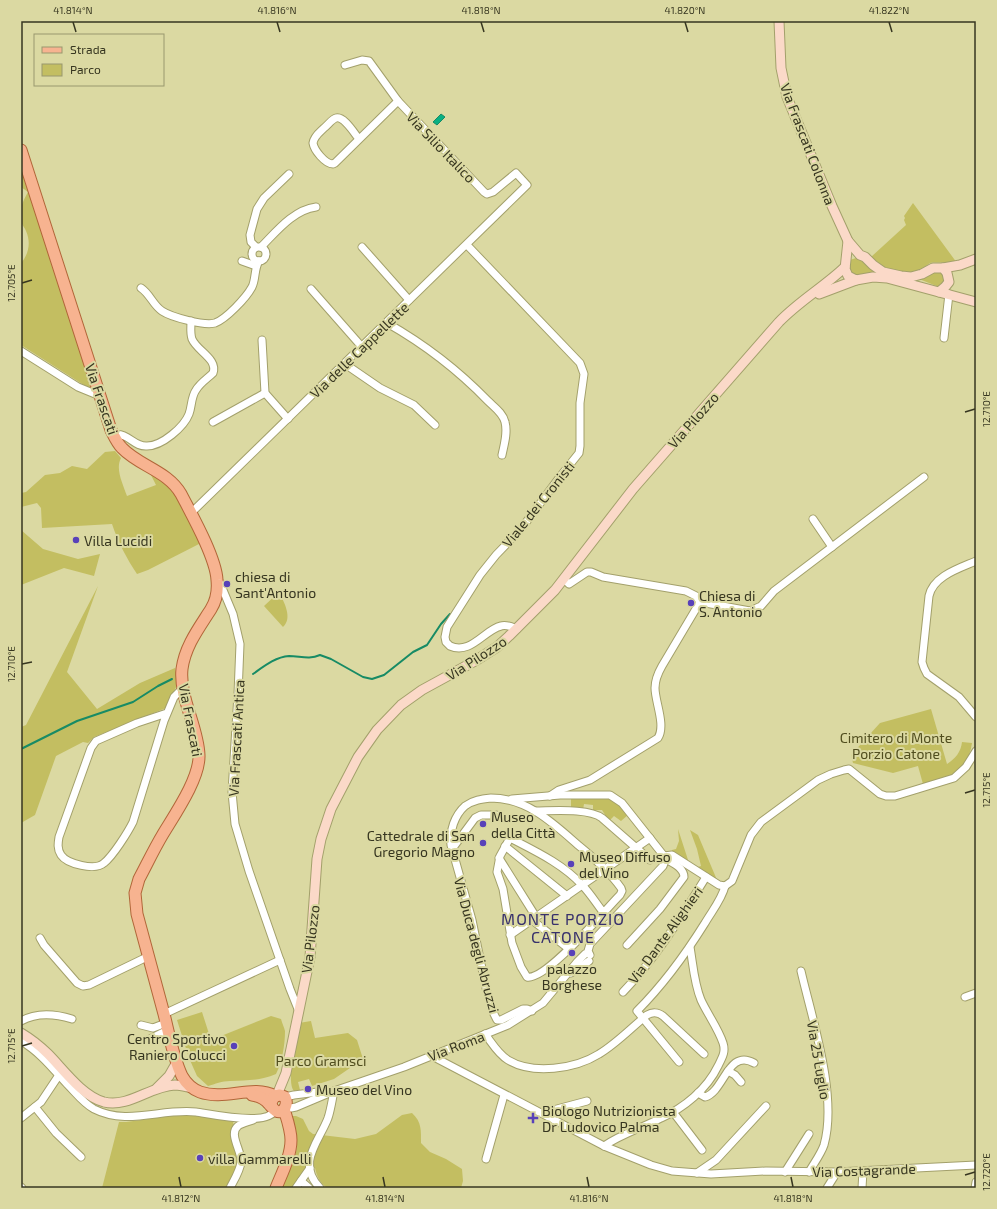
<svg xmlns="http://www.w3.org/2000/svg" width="997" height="1209" font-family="'Exo 2',sans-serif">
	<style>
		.green { fill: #c3be61 }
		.water { fill: #09b082; stroke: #178b65 }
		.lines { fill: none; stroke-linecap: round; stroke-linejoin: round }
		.stream { stroke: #178b65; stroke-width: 2 }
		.street-casing { stroke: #a3a06b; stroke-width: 9 }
		.secondary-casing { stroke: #a3a06b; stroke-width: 11 }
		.primary-casing { stroke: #b16639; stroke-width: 13 }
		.street { stroke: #fff; stroke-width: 7 }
		.secondary { stroke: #fbd9c8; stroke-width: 9 }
		.primary { stroke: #f7b390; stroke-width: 11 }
		.ticks { fill: none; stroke: #373620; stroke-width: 1.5 }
		.poi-dot { fill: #5841b9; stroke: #dbd9a2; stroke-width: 1.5 }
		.labels { text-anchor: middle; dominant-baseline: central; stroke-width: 4; stroke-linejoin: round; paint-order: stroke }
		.street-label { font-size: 14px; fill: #373620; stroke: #dbd9a2 }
		.poi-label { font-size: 14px; fill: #373620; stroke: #dbd9a2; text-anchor: start }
		.park-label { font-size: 14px; fill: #514e1f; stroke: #dbd9a2 }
		.quarter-label { font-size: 16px; letter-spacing: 1px; fill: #38316c; stroke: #dbd9a2 }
		.neatline { fill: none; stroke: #373620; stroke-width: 1.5 }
		.ticks-label { font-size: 10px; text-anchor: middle; fill: #373620 }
	</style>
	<rect width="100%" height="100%" fill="#dbd9a2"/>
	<!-- green -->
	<g class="green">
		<path d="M21,165L93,387H87L21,345V263C29,254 31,242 26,231C25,228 22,225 21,222C18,211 23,201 28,192L21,187Z"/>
		<path d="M913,203L957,263C951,263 934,262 930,263C926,265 924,270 920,272C909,273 886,272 876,265C874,263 872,259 871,257L906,225L904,220L905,218L904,216Z"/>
		<path d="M856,258L862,259L877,272L856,277L848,270L850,260Z"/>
		<path d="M939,270L946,279L939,287L919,279Z"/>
		<path d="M115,451L121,458C115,469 123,484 127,496L156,485L150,473L169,486L177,496L201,543L148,570L137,574C127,559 118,542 112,524L42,528L41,508L37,503L21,507V493L26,492L45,475L60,473L72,466L87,469L105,452Z"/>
		<path d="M21,530L43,549L78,559L100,554L94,576L64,568L21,585Z"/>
		<path d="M98,586L67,672L97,709L140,683L175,668L178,683L166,708L94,737L88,743L83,742L56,756L35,815L21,823V727L26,725Z"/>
		<path d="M279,592C284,602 293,618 283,627L264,606Z"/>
		<path d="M931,709L947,764C955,759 961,752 962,742L972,743C970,758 963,768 950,776C943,781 931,782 923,784L918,766L893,773L853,763L851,755L880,723Z"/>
		<path d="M571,797H609L629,814L621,821L614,816L609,821L602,810H593V805L584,804L583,810L571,809Z"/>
		<path d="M678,829L689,863L672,853V850L676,849L679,841Z"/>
		<path d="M690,830L698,835L717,880L699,869L698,867L701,866L697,849Z"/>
		<path d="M202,1012L211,1040L271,1016L281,1019C282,1023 284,1027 285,1031C285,1045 282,1062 276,1074C260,1081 247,1080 230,1081C222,1081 215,1084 208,1086L197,1076L189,1058L177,1020Z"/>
		<path d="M311,1021L315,1038L348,1033L357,1040L363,1059L334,1079L312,1086L309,1079L298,1082L300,1090L294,1091C286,1083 296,1036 299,1023Z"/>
		<path d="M412,1113C422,1122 421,1131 421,1143L430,1152L446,1159L462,1169L463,1181L461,1188H327C320,1183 317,1177 315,1168H310L296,1188H281C286,1175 295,1161 297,1147C297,1143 292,1122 292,1116H296L303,1119L309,1131L313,1134L355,1139L376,1134L402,1115Z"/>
		<path d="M178,1115H191L233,1120L238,1160L235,1172L228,1188H102L119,1122H126Z"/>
	</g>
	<!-- water -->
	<path class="water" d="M441,114L445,117L437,125L433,122Z"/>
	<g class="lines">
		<!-- stream -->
		<g class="stream">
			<path d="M253,674C263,667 275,657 289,656C300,656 309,660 320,655L331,659L363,677L372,679L384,675L413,652L427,645L441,624L450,614"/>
			<path d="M21,749L77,721L133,702L158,686L172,679"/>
		</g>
		<defs>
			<g id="street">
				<path d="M345,65L362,60L369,61L398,101"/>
				<path d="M467,245L580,363L584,374L580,403V446L579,453L559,478L521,529L496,555L480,575L447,627L445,637L446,642L450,646C471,655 484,630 501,626C506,624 512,627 517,629"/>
				<circle cx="259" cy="254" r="7"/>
				<path d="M256,247L251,242L250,235L257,209L264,198L289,174"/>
				<path d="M261,247C276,232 293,210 316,207"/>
				<path d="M362,247L409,300"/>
				<path d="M242,261L256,266"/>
				<path d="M141,288C150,294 153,305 162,311C171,317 204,326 215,323C226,319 246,298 252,287C256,279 254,269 259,261"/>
				<path d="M311,289L362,347"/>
				<path d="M387,323C424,344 458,370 488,401C494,407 503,413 505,422C508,433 504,445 502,455"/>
				<path d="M944,338L949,294"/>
				<path d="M262,340L265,393L288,419"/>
				<path d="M21,351L78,387L100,396"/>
				<path d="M345,364L380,388L414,405L435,425"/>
				<path d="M213,422L265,393"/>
				<path d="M113,435C129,432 133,447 147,446C162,446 184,427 189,414C192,406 191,397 196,390C200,383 208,378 213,373C218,359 197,351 192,339C190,333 191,327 191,321"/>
				<path d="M190,514L527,185L516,173L493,192L487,194L484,192L398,101L335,163L333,164C325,164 314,150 313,143C314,136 320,132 324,128C328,125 332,119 336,118C344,116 354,133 359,139"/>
				<path d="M813,519L832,547"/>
				<path d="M976,561C960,568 933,576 929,596L922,662L924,668L927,674L959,697L976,717"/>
				<path d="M218,580L223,590L233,614L240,644L238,694L232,792L235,824L249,871L290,989L298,1009"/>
				<path d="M700,602L750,611L761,606L774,591L924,477"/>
				<path d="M167,713L137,723L96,741L91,748L59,837C58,843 57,849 61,855C67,864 95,871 104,863C113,856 128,832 133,822L164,721L174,697L180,691L184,689"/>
				<path d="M550,796L559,790L590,780L658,738C666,725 655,702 655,688C655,680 658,673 662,666L700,602L696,596L686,591L603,577L591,572H587L569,584L564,579"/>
				<path d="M512,799L560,795H610L622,803L664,856"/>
				<path d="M535,811C553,811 589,808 602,818L650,860"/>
				<path d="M505,846L567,896"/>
				<path d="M452,849L475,818L481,815H496"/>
				<path d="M664,856L672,855L719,885L725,886"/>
				<path d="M499,858L536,917"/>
				<path d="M725,886L732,881L751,835L761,822L818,780L831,774L844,770L849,769L880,794L886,796H895L954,778L966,767L976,751"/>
				<path d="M532,920L569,949"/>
				<path d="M510,935L650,838"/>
				<path d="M40,938L44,945L77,983L83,986L89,985L149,956"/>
				<path d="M627,945L660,909L684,877C684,868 672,862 665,859"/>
				<path d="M590,955L588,951L590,944L663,866L665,861L664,856"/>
				<path d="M801,971C812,1019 838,1096 824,1145C821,1154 814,1163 809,1172"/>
				<path d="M571,973L589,961"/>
				<path d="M623,992C656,958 681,917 706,877"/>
				<path d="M965,997L976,993"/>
				<path d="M532,1011L527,1009H523L501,1020H497L493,1012L486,988L472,920L451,845C449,831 455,815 465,806C473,800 482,799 491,798C527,798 553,823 578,845C594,858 609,871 621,888L622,891L620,895C605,910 546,981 527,977L521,967L512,943L503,889L497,872L500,856L510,838C535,851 563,864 582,885C590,893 596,903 603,912"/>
				<path d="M164,1014L280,960"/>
				<path d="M21,1021C37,1012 56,1014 72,1019"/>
				<path d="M141,1025L153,1028L166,1023"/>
				<path d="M485,1034C492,1043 498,1054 508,1060C533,1075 575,1069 599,1054C616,1044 631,1028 647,1015C652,1012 658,1012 663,1016L704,1054"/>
				<path d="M150,1039L168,1030"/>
				<path d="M21,1041C40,1052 53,1069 67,1084C76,1093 83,1103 94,1109C127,1126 162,1108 196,1112C211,1114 268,1127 275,1110"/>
				<path d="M430,1055L604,1146L651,1165L672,1171L711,1174L766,1171L837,1172L976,1165"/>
				<path d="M679,1062L637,1011C664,984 685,955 705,923C712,911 722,899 725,886"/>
				<path d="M728,1071L735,1075L741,1082"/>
				<path d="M698,1093L705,1097C724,1092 728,1048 754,1063"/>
				<path d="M285,1097L294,1095L326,1091"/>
				<path d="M35,1107L56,1133L81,1157"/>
				<path d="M286,1107L291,1108L296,1107L334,1091L404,1067L508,1025L543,1003L577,962L585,954"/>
				<path d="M673,1112L702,1150"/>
				<path d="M542,1113L587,1101"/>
				<path d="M21,1118L41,1102L59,1075"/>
				<path d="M604,1146C621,1134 642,1128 661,1118C684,1108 707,1089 718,1066C722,1058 726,1052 723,1043C718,1028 708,1015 701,1000C694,983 693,964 690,947"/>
				<path d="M486,1159L504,1095"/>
				<path d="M785,1172L809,1134"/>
				<path d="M697,1173L716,1160L766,1106"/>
				<path d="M301,1181L309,1188"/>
				<path d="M21,1187L22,1188"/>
				<path d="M230,1188C234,1180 240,1171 241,1162C242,1151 228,1134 238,1126C242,1123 248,1122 253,1120"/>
				<path d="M296,1188L310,1168"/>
				<path d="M320,1188C296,1163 319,1142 328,1118C331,1109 332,1100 334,1091"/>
				<path d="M827,1188L837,1172"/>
				<path d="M862,1188L863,1171"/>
				<path d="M975,1188L976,1182"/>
			</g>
			<g id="secondary">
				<path d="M779,21L781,68L787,97L832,206L848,241L860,255L865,257L873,265L883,272L901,276L911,277L922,274L933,268H943L947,273L949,282L945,287L939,292"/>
				<path d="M848,241L845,269L848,276L856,280L873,277L887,278L976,302"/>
				<path d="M943,268L960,265L976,259"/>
				<path d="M819,294L856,280"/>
				<path d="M21,1033C31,1039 40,1046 48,1054C63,1069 82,1096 104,1102C129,1108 150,1086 175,1085C181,1085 187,1087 193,1088"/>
				<path d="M157,1088L169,1076L177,1062"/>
				<path d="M277,1095L286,1073L310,957L317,859L321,839L331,809L358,757L377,730L401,705L422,690L475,661L497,647L509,636L555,590L633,489L779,322C799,301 824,287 845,267"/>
			</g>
			<g id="primary">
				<path d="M21,150L111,430C114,436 117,443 122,448C139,466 168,471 181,494C192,515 216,558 217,580C218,590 216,601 211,609C199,628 185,646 182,669C179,697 198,727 199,755C200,778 175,814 163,834C154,849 147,864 139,879L135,893L137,914C146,947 155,981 164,1014C169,1034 173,1057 182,1076C186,1083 192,1089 200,1092C225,1101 253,1084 275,1096"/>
				<path d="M252,1095C259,1096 264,1098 269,1104C271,1106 273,1109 276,1111C285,1115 288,1103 285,1097L280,1095L275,1096L271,1102L272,1107"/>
				<path d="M276,1188C282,1173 291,1156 291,1140C291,1130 287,1119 284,1109"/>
			</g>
		</defs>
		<!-- street casing -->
		<use href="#street" class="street-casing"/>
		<!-- secondary casing -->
		<use href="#secondary" class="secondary-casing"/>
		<!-- primary casing -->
		<use href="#primary" class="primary-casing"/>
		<!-- street -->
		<use href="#street" class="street"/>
		<!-- secondary -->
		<use href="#secondary" class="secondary"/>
		<!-- primary -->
		<use href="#primary" class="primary"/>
	</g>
	<!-- ticks -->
	<path class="ticks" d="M73,22L76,32M277,22L280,32M481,22L484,32M685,22L688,32M889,22L892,32M22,283L32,280M965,412L975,409M22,664L32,662M965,793L975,790M22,1046L32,1043M965,1175L975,1172M179,1177L181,1187M383,1177L385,1187M587,1177L589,1187M791,1177L793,1187"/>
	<!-- markers -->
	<g class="poi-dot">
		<circle cx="76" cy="540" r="4"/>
		<circle cx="227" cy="584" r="4"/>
		<circle cx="691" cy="603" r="4"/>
		<circle cx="483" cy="824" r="4"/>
		<circle cx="483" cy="843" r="4"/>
		<circle cx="571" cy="864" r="4"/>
		<circle cx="572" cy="953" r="4"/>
		<circle cx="234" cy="1046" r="4"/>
		<circle cx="308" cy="1089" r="4"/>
		<path d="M531 1112h4v4h4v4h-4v4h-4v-4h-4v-4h4z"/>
		<circle cx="200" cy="1158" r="4"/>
	</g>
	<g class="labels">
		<!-- street labels -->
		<g class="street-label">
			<text transform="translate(808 144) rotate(69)">Via Frascati Colonna</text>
			<text transform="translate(441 147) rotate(46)">Via Silio Italico</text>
			<text transform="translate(359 350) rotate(-44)">Via delle Cappellette</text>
			<text transform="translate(102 399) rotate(71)">Via Frascati</text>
			<text transform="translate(693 420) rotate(-49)">Via Pilozzo</text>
			<text transform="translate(538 504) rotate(-51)">Viale dei Cronisti</text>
			<text transform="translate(476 658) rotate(-33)">Via Pilozzo</text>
			<text transform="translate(191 720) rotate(79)">Via Frascati</text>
			<text transform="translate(236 738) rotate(-87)">Via Frascati Antica</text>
			<text transform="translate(665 935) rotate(-54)">Via Dante Alighieri</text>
			<text transform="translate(310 939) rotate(-83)">Via Pilozzo</text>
			<text transform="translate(477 945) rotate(75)">Via Duca degli Abruzzi</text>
			<text transform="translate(456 1046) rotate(-21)">Via Roma</text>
			<text transform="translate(819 1060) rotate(80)">Via 25 Luglio</text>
			<text transform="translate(864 1170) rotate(-2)">Via Costagrande</text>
		</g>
		<!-- poi labels -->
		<g class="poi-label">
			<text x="84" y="540">Villa Lucidi</text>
			<text x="235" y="576">chiesa di<tspan x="235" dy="16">Sant'Antonio</tspan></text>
			<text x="699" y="595">Chiesa di<tspan x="699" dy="16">S. Antonio</tspan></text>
			<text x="491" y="816">Museo<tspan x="491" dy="16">della Città</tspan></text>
			<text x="475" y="835" text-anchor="end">Cattedrale di San<tspan x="475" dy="16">Gregorio Magno</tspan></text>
			<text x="579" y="856">Museo Diffuso<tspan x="579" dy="16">del Vino</tspan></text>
			<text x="572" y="968" text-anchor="middle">palazzo<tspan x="572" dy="16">Borghese</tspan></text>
			<text x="226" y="1038" text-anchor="end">Centro Sportivo<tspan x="226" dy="16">Raniero Colucci</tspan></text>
			<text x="316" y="1089">Museo del Vino</text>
			<text x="542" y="1110">Biologo Nutrizionista<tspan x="542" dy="16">Dr Ludovico Palma</tspan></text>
			<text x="208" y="1158">villa Gammarelli</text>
		</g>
		<!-- park labels -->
		<g class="park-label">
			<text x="896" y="737">Cimitero di Monte<tspan x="896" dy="16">Porzio Catone</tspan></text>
			<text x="321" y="1060">Parco Gramsci</text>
		</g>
		<!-- quarter labels -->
		<g class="quarter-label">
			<text x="563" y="918">MONTE PORZIO<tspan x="563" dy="18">CATONE</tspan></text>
		</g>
	</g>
	<!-- border -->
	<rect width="997" height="1209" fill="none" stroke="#dbd9a2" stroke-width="44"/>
	<!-- legend -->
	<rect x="34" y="34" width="130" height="52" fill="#dbd9a2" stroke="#99986e"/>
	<rect x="42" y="47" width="20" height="6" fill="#f7b390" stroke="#99986e"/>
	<text x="70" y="54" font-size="12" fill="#373620">Strada</text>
	<rect x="42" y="64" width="20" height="12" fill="#c3be61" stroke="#99986e"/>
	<text x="70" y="74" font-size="12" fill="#373620">Parco</text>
	<rect x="22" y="22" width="953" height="1165" class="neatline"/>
	<g class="ticks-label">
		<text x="73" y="14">41.814°N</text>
		<text x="277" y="14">41.816°N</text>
		<text x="481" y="14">41.818°N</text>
		<text x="685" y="14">41.820°N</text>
		<text x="889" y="14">41.822°N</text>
		<text transform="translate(11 283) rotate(-90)" y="4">12.705°E</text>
		<text transform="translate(986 409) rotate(-90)" y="4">12.710°E</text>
		<text transform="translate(11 664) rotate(-90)" y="4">12.710°E</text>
		<text transform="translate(986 790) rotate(-90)" y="4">12.715°E</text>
		<text transform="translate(11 1046) rotate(-90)" y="4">12.715°E</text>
		<text transform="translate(986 1172) rotate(-90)" y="4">12.720°E</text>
		<text x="181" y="1202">41.812°N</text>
		<text x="385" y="1202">41.814°N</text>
		<text x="589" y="1202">41.816°N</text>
		<text x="793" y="1202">41.818°N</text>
	</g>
</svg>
